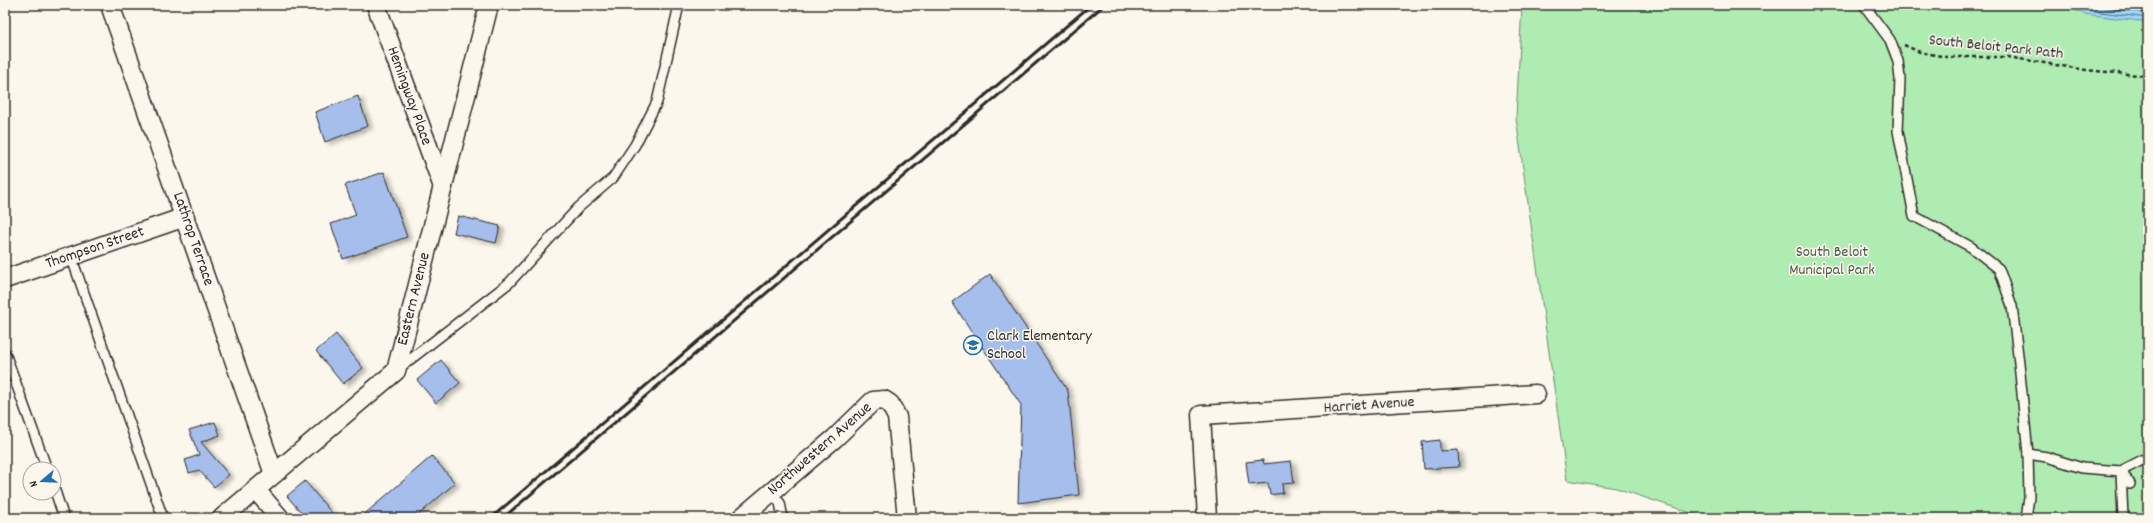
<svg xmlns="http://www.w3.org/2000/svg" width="2153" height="523" font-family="Dekko,sans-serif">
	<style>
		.green { fill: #afecb2; stroke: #6d8c6e }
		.water { fill: #9bd7fc; stroke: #6e92a8 }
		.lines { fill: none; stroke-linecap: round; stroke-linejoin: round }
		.shore { stroke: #58707f; stroke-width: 1 }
		.building { fill: #a6beec; stroke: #2b2b2b; filter: url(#shadow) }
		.service-casing { stroke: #2b2b2b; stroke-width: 12 }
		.minor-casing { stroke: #2b2b2b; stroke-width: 21 }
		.path { stroke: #2b2b2b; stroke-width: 2.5; stroke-dasharray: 4 3; stroke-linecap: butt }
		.service { stroke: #fbf7ec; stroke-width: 9 }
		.minor { stroke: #fbf7ec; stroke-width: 18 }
		.rail { stroke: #2b2b2b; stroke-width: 3 }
		.labels { text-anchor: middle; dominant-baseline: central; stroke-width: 3; stroke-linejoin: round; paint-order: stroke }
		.street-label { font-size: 16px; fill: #2b2b2b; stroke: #fbf7ec }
		.park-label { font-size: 16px; fill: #4c5b4d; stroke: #fbf7ec }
		.poi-label { font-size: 16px; fill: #2b2b2b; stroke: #fbf7ec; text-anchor: start }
	</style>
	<defs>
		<filter id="shadow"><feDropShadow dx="4.5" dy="2.5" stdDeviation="2" flood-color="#0004"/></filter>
	</defs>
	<rect width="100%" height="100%" fill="#fbf7ec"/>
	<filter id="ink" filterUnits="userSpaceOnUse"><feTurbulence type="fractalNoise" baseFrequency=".025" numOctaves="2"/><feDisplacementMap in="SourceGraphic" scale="8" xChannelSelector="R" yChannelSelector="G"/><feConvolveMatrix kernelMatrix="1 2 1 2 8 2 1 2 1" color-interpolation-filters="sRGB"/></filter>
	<g filter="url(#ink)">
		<!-- green -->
		<path class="green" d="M1522,5H2148V518H1706L1616,488L1567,480L1516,118Z"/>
		<!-- water -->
		<path class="water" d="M2063,5H2148V22L2084,14Z"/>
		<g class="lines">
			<!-- shore -->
			<g class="shore">
				<path d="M2073,5L2085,10L2148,18"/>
				<path d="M2085,5L2148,13"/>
			</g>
		</g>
		<!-- building -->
		<g class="building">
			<path d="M358,96L368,126L325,142L315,112Z"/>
			<path d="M384,172L407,237L343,259L331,224L356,215L345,185Z"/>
			<path d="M458,216L500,226L496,243L454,233Z"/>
			<path d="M990,274L1068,391L1079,495L1018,503L1021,405L952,302Z"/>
			<path d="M336,334L363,368L343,384L316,351Z"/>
			<path d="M441,360L460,383L436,403L417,380Z"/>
			<path d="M215,422L220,435L201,442L229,475L214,487L199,470L189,473L185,460L199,455L189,430Z"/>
			<path d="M1440,440V451L1458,450L1459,467L1424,469L1422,442Z"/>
			<path d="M432,456L455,483L415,518H360Z"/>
			<path d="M1263,460L1264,464L1291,461L1294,483L1282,484L1283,493L1270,495L1268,483L1249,485L1246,462Z"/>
			<path d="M305,481L336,518H306L287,496Z"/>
		</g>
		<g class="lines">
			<defs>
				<g id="service">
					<path d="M1864,5L1890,40L1898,61L1900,79L1898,131L1914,216L1971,247L1999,269L2012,306L2019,363L2028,454L2029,497L2026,518"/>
					<path d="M71,256L163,518"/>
					<path d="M5,353L47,469"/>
					<path d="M398,369L509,283L578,208L613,178L635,145L657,102L679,5"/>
					<path d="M2028,454L2047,457L2082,468L2121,471L2130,484"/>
					<path d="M54,488L64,518"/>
					<path d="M771,492L780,503L783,518"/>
					<path d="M2123,518L2121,471L2148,457"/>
				</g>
				<g id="minor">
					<path d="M110,5L274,474"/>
					<path d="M376,5L443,187"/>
					<path d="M5,279L185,217"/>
					<path d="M256,490L280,518"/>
					<path d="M222,518L396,371L489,5"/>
					<path d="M741,518L835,438L873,401L884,400L890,404L897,417L907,518"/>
					<path d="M1207,518L1201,415L1536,394"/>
				</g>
			</defs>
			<!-- service casing -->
			<use href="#service" class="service-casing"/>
			<!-- minor casing -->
			<use href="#minor" class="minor-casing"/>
			<!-- path -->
			<path class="path" d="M1904,45L1920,52L1946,57H2008L2086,70L2148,76"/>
			<!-- service -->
			<use href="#service" class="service"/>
			<!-- minor -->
			<use href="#minor" class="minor"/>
			<!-- rail -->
			<g class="rail">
				<path d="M491,518L1091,5"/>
				<path d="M503,518L1104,5"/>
			</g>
		</g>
	</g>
	<!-- icons -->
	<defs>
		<symbol id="school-ring" viewBox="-11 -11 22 22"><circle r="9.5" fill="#fbf7ec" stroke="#1f6fb2" stroke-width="1.5"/><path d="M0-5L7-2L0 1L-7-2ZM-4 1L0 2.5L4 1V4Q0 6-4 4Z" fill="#1f6fb2"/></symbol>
	</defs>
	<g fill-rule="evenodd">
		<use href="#school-ring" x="962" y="334" width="22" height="22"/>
	</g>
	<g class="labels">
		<!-- street labels -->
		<g class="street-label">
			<text transform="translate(1996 47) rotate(6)">South Beloit Park Path</text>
			<text transform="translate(409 96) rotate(70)">Hemingway Place</text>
			<text transform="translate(193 239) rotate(71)">Lathrop Terrace</text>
			<text transform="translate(95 248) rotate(-19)">Thompson Street</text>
			<text transform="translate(414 299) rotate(-76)">Eastern Avenue</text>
			<text transform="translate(1369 405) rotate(-4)">Harriet Avenue</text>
			<text transform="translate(820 449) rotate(-41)">Northwestern Avenue</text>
		</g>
		<!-- park labels -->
		<g class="park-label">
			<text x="1832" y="252">South Beloit<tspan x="1832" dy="18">Municipal Park</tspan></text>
		</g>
		<!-- poi labels -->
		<g class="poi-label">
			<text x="987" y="336">Clark Elementary<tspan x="987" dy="18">School</tspan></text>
		</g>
	</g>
	<!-- margin -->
	<rect width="2153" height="523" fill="none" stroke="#fbf7ec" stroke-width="20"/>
	<rect x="10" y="10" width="2133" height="503" fill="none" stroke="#2b2b2b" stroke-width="1.5" filter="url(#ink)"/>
	<!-- north arrow -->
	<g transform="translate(42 481) rotate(251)"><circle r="19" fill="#fbf7ec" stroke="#a8a59f"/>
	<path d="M0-3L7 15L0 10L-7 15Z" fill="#1f6fb2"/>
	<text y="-6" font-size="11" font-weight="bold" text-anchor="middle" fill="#2b2b2b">N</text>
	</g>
</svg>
